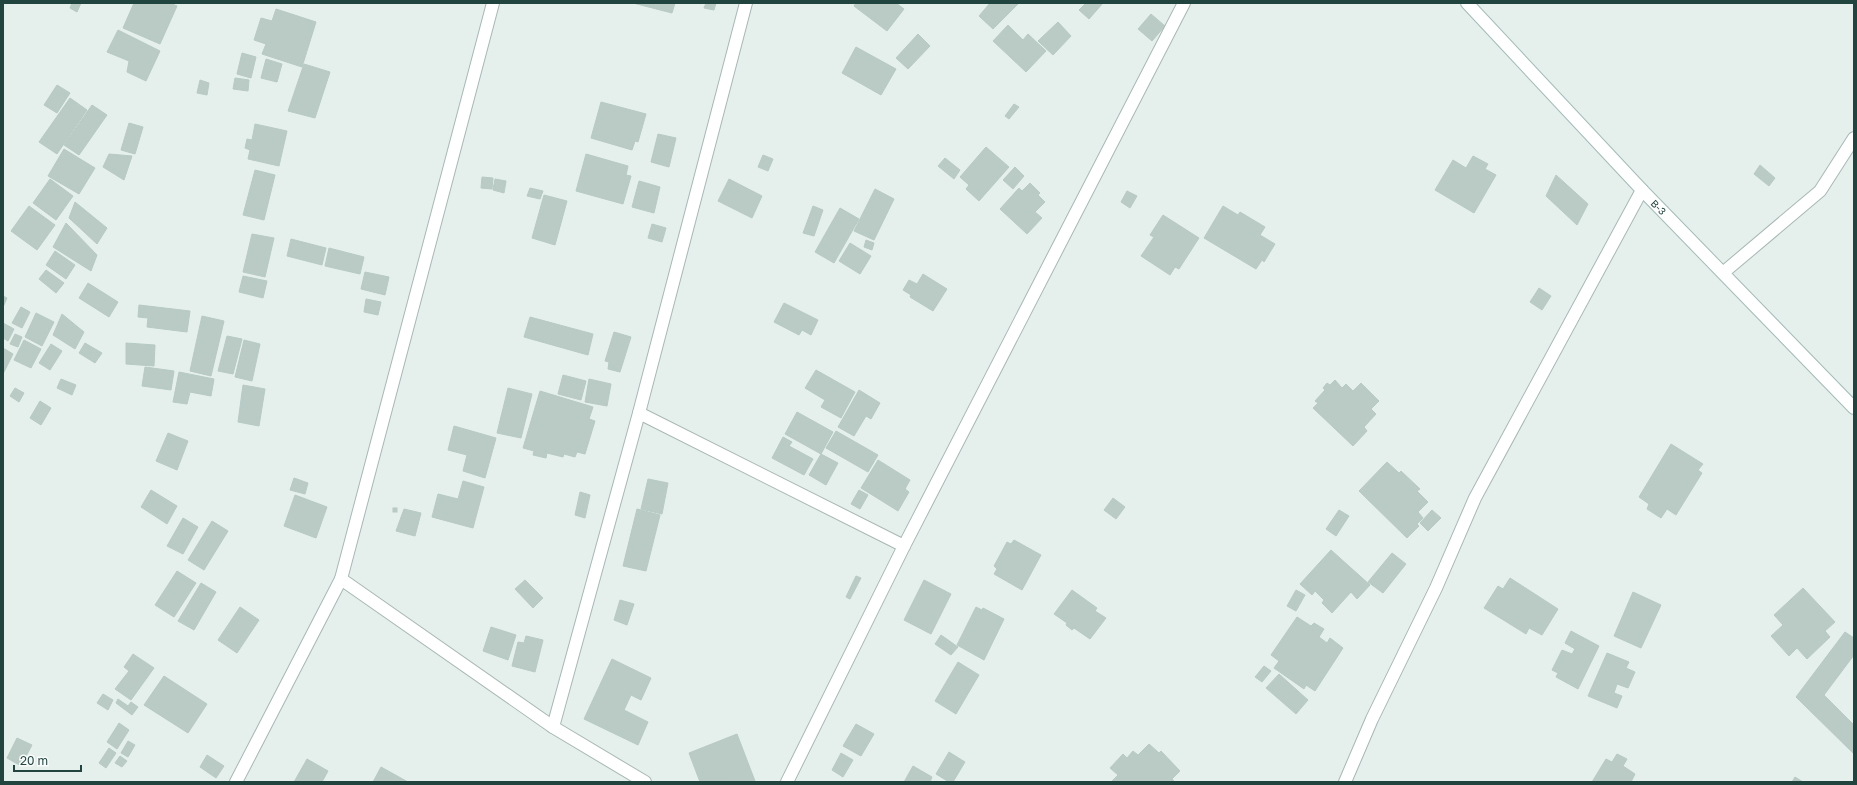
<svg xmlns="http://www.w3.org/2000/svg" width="1857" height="785" font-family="'Golos Text',sans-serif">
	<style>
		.building { fill: #bacbc6; stroke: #b7cac4 }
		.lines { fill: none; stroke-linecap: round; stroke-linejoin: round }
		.street-casing { stroke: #a7b8b5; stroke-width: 14 }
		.secondary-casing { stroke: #a2bcb7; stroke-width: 14 }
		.street { stroke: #fff; stroke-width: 12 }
		.secondary { stroke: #fff; stroke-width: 12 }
		.labels { text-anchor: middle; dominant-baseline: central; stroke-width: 4; stroke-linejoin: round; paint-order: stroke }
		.street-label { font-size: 10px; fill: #22443f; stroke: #f7fbf9 }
	</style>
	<rect width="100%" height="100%" fill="#e5efec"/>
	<!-- building -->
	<g class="building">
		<path d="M72,3H81L77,12L70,8Z"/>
		<path d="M134,3H170L177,6L160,44L123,28Z"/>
		<path d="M633,3H675L672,13Z"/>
		<path d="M706,3H716L714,10L704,8Z"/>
		<path d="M856,3H896L904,9L887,31L854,6Z"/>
		<path d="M990,3H1019L993,29L979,16Z"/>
		<path d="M1086,3H1103L1089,19L1079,10Z"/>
		<path d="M276,9L316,22L302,67L262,54L266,44L254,40L261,18L272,21Z"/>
		<path d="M1151,14L1165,26L1152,41L1138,29Z"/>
		<path d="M1058,22L1071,36L1053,55L1038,41Z"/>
		<path d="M1008,25L1023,40L1028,34L1046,51L1026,72L993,41Z"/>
		<path d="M118,30L160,51L146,81L127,72L129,61L107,52Z"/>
		<path d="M918,34L930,46L908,69L896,58Z"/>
		<path d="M856,47L896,69L881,95L842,73Z"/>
		<path d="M242,53L256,57L251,78L237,74Z"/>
		<path d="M266,59L282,64L277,82L261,78Z"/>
		<path d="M304,64L330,72L315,118L288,111Z"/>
		<path d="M235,78L249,80L248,91L233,89Z"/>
		<path d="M200,80L209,83L207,95L197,93Z"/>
		<path d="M57,85L70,93L57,113L44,105Z"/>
		<path d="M70,98L87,110L57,154L39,142Z"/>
		<path d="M601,102L646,114L638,142L635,141L632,150L591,138Z"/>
		<path d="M1014,104L1019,107L1009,119L1005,116Z"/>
		<path d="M92,105L107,115L79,155L64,145Z"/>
		<path d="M129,123L143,127L135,154L121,150Z"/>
		<path d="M255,124L287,131L279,166L248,159L250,150L245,148L247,139L252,140Z"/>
		<path d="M658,134L676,138L669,167L651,162Z"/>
		<path d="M986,147L1009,167L979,201L966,189L969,185L960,177Z"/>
		<path d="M64,149L95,168L79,194L48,176Z"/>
		<path d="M109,154L132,156L124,180L103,167Z"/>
		<path d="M586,154L628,166L626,175L631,176L623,204L576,191Z"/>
		<path d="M763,155L773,159L768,171L758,167Z"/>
		<path d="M1473,156L1488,164L1485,169L1496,175L1474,213L1435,190L1453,160L1466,168Z"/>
		<path d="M945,158L960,170L954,179L938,166Z"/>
		<path d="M1760,165L1775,178L1769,186L1754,174Z"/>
		<path d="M1015,167L1024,176L1013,189L1003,180Z"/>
		<path d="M255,170L275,175L264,220L243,215Z"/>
		<path d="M1556,175L1588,204L1577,225L1546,196Z"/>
		<path d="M482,177L493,178L492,189L481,188Z"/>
		<path d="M50,179L73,196L56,220L33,203Z"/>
		<path d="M495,179L506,181L504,193L493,190Z"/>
		<path d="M729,179L762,196L752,218L718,201Z"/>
		<path d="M639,181L660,187L654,213L632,207Z"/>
		<path d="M1030,183L1040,193L1038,195L1045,202L1035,212L1042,218L1027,234L1000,209L1019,188L1022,191Z"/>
		<path d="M530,188L543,191L540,199L527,196Z"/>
		<path d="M875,189L894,199L874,240L854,231Z"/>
		<path d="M1127,191L1137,196L1130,208L1121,202Z"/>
		<path d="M544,195L567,201L555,245L532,238Z"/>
		<path d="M75,202L107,228L97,244L69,218Z"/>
		<path d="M29,206L55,225L37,250L11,231Z"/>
		<path d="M813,206L823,210L814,236L803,233Z"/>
		<path d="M1223,206L1238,215L1240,212L1265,227L1260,235L1275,244L1264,262L1262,260L1256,269L1204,238Z"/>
		<path d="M840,208L859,219L834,263L815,252Z"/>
		<path d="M1163,215L1199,238L1179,269L1175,267L1170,275L1141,256L1154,237L1150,235Z"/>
		<path d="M66,223L97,255L91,271L53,247Z"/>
		<path d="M652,224L666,228L662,242L648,238Z"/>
		<path d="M252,234L274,238L265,277L243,272Z"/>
		<path d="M291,239L326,248L322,265L287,256Z"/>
		<path d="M866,240L874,243L872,250L864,247Z"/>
		<path d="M850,243L871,256L860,274L839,261Z"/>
		<path d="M329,248L364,257L360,274L325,266Z"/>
		<path d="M55,251L75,265L66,279L46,265Z"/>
		<path d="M46,270L64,283L56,293L39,279Z"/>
		<path d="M365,272L389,277L385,295L361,289Z"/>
		<path d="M923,274L947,289L933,311L910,297L911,295L903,290L909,280L917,284Z"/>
		<path d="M243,276L267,281L263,298L239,292Z"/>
		<path d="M88,283L118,302L109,317L79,298Z"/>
		<path d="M1539,288L1551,296L1542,310L1530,302Z"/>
		<path d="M3,296L7,298L3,307Z"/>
		<path d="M366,299L381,302L378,315L364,312Z"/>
		<path d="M784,303L818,320L811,335L802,330L799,335L774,322Z"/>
		<path d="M139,305L190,311L187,332L147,327L148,318L138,317Z"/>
		<path d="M21,307L30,312L22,328L12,323Z"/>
		<path d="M36,313L54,322L42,346L25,337Z"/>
		<path d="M62,314L84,332L75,349L53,335Z"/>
		<path d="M202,316L224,321L211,376L190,371Z"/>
		<path d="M530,317L593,334L588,355L524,337Z"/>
		<path d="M3,323L14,329L8,341L3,338Z"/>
		<path d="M614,332L631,337L620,372L608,369L609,362L605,361Z"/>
		<path d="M15,334L22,337L18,347L10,344Z"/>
		<path d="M227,336L242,339L233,374L218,371Z"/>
		<path d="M24,340L41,349L31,368L14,360Z"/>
		<path d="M244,340L260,344L252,381L235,377Z"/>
		<path d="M85,343L102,353L95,363L79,353Z"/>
		<path d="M126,343L155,345L154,366L126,364Z"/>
		<path d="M51,344L62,351L50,370L39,363Z"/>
		<path d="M3,348L13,354L3,374Z"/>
		<path d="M145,367L174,371L171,390L142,386Z"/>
		<path d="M816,370L855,392L841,418L821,407L825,400L805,388Z"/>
		<path d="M179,372L214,379L211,396L190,392L187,404L173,402Z"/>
		<path d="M563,375L586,381L581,400L558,394Z"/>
		<path d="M61,379L76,385L72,395L57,388Z"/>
		<path d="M589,379L611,384L607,406L585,402Z"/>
		<path d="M1335,380L1342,388L1346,384L1353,391L1361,383L1379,401L1371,409L1376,414L1364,427L1367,431L1353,446L1313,408L1318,403L1315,401L1325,390L1323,388L1327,383L1330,385Z"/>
		<path d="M243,385L265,389L259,426L238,422Z"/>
		<path d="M15,388L24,393L19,402L10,396Z"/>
		<path d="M508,388L532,394L521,438L497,433Z"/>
		<path d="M859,390L880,403L871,419L866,416L854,436L838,427Z"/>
		<path d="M540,391L593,407L589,419L595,421L585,454L577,452L575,457L564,454L563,457L547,453L546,458L533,455L534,451L523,448Z"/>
		<path d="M40,401L51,408L41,425L30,418Z"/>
		<path d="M797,412L833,432L821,454L785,434Z"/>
		<path d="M454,426L496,438L485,478L463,471L467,455L448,450Z"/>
		<path d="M836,431L878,455L868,472L826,448Z"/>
		<path d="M168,433L188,441L177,470L156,461Z"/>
		<path d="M783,437L792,442L789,446L813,459L804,475L772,458Z"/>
		<path d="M1671,444L1703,464L1698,470L1702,473L1676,515L1667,509L1661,518L1647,509L1649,504L1639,497Z"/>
		<path d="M821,454L838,463L826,485L809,475Z"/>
		<path d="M878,460L910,480L905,489L909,492L898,511L861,488Z"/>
		<path d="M1387,462L1399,473L1401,471L1420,489L1417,491L1428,502L1418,512L1423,518L1417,524L1419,526L1407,538L1359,491Z"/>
		<path d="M294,478L308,483L305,494L290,490Z"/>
		<path d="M648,479L668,483L662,514L641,509Z"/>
		<path d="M463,481L484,487L473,528L432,517L438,494L458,499Z"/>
		<path d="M151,490L177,506L167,524L141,507Z"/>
		<path d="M859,490L868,495L860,509L851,504Z"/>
		<path d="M580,492L590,495L585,518L575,515Z"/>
		<path d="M295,495L327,507L316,538L284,526Z"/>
		<path d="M1113,498L1125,507L1116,519L1104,510Z"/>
		<rect x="393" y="508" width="4" height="4"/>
		<path d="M404,509L421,513L415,536L396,531Z"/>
		<path d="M637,509L660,515L646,571L623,566Z"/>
		<path d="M1339,510L1349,516L1336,536L1326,529Z"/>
		<path d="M1432,510L1441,518L1428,531L1420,523Z"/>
		<path d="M183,518L198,527L183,554L167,546Z"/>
		<path d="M212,521L228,531L204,570L188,560Z"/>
		<path d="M1014,540L1041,555L1022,590L994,574L997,569L994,566L1007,542L1011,544Z"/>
		<path d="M1331,550L1370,585L1357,599L1351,592L1332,613L1322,603L1324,600L1315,591L1312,595L1300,584Z"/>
		<path d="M1392,553L1406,564L1383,593L1368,582Z"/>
		<path d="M177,571L196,583L174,617L155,605Z"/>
		<path d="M856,576L861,578L850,599L846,597Z"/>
		<path d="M1510,578L1558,609L1542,635L1529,628L1526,634L1484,608L1498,586L1503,589Z"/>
		<path d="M525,580L543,598L533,608L515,589Z"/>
		<path d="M924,580L951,594L931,634L904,620Z"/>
		<path d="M201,583L216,592L194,630L178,621Z"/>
		<path d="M1803,588L1835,622L1825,631L1830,637L1807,659L1797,648L1789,656L1771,636L1783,625L1774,615Z"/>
		<path d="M1072,590L1097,608L1095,611L1106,618L1090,639L1074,628L1072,630L1066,625L1067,623L1054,614Z"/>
		<path d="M1296,590L1305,595L1296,611L1287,606Z"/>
		<path d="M1633,592L1661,605L1641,648L1614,636Z"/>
		<path d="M620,600L634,604L627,625L614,620Z"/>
		<path d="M240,607L259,620L237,653L218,640Z"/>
		<path d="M976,607L982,610L983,608L1004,619L984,660L957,645Z"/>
		<path d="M1297,617L1311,626L1314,623L1324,629L1319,637L1327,643L1330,638L1343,648L1315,691L1306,685L1304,689L1274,668L1279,661L1271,655Z"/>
		<path d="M491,627L516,635L508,660L483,651Z"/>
		<path d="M1571,631L1599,646L1578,689L1556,677L1558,673L1552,670L1562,650L1572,654L1575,649L1565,643Z"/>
		<path d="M1845,632L1854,638V655L1824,695L1854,725V754L1796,697Z"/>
		<path d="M941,635L958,647L951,655L935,644Z"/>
		<path d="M526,636L543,640L535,672L512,666L518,642L524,643Z"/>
		<path d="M1607,653L1629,662L1626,668L1635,672L1628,688L1617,684L1614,693L1622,696L1617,708L1588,696Z"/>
		<path d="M133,654L154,668L131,700L115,689L129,671L124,667Z"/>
		<path d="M612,659L651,678L641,700L631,695L624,710L648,722L638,745L584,719Z"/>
		<path d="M958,662L979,675L956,714L935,701Z"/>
		<path d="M1264,666L1271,671L1262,682L1255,677Z"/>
		<path d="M1279,674L1308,700L1296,714L1266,688Z"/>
		<path d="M164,676L207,704L188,733L144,705Z"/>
		<path d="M103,694L113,700L108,710L97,703Z"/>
		<path d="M118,699L128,706L131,702L138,707L132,715L116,703Z"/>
		<path d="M119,723L129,730L117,749L107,742Z"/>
		<path d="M856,724L874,734L861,756L843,746Z"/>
		<path d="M737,734L755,781L700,782L689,753Z"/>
		<path d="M17,738L32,745L21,766L7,758Z"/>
		<path d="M128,741L135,745L128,757L121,753Z"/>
		<path d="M1149,744L1159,753L1161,751L1180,771L1172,779L1175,782H1111L1118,775L1110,768L1123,754L1127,758L1133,751L1138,755Z"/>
		<path d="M109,748L116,753L106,768L99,763Z"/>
		<path d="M949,752L965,762L953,782H949L936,774Z"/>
		<path d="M841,753L853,760L843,777L832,770Z"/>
		<path d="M1617,754L1627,759L1623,766L1635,774L1631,782H1592L1606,759L1612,762Z"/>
		<path d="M207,755L224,766L216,778L200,767Z"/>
		<path d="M120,756L127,761L122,767L115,763Z"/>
		<path d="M307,759L328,771L322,782H294Z"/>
		<path d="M913,766L932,777L930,782H904Z"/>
		<path d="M381,767L408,782H373Z"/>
		<path d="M1795,777L1803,782H1792Z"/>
	</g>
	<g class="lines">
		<defs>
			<g id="street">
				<path d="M1724,272L1820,191L1854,138"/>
				<path d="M639,413L746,3"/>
				<path d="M341,579L553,727"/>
				<path d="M236,782L341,579L493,3"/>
				<path d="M645,782L553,727L639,413L904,546"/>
				<path d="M787,782L904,546L1184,3"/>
				<path d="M1345,782L1372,719L1436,588L1475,498L1642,190"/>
			</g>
			<g id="secondary">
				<path id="s1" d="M1467,3L1642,190L1854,408"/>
			</g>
		</defs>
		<!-- street casing -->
		<use href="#street" class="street-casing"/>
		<!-- secondary casing -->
		<use href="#secondary" class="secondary-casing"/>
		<!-- street -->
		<use href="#street" class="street"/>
		<!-- secondary -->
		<use href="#secondary" class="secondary"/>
	</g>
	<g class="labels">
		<!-- street labels -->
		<g class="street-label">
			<text stroke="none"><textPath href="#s1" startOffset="280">B-3</textPath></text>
		</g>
	</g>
	<!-- border -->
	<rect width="1857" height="785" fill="none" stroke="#22443f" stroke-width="8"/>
	<!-- scale -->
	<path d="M14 765v6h67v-6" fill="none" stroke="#22443f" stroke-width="2"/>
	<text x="20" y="765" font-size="12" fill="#22443f" stroke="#f7fbf9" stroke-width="3" paint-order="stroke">20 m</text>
</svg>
